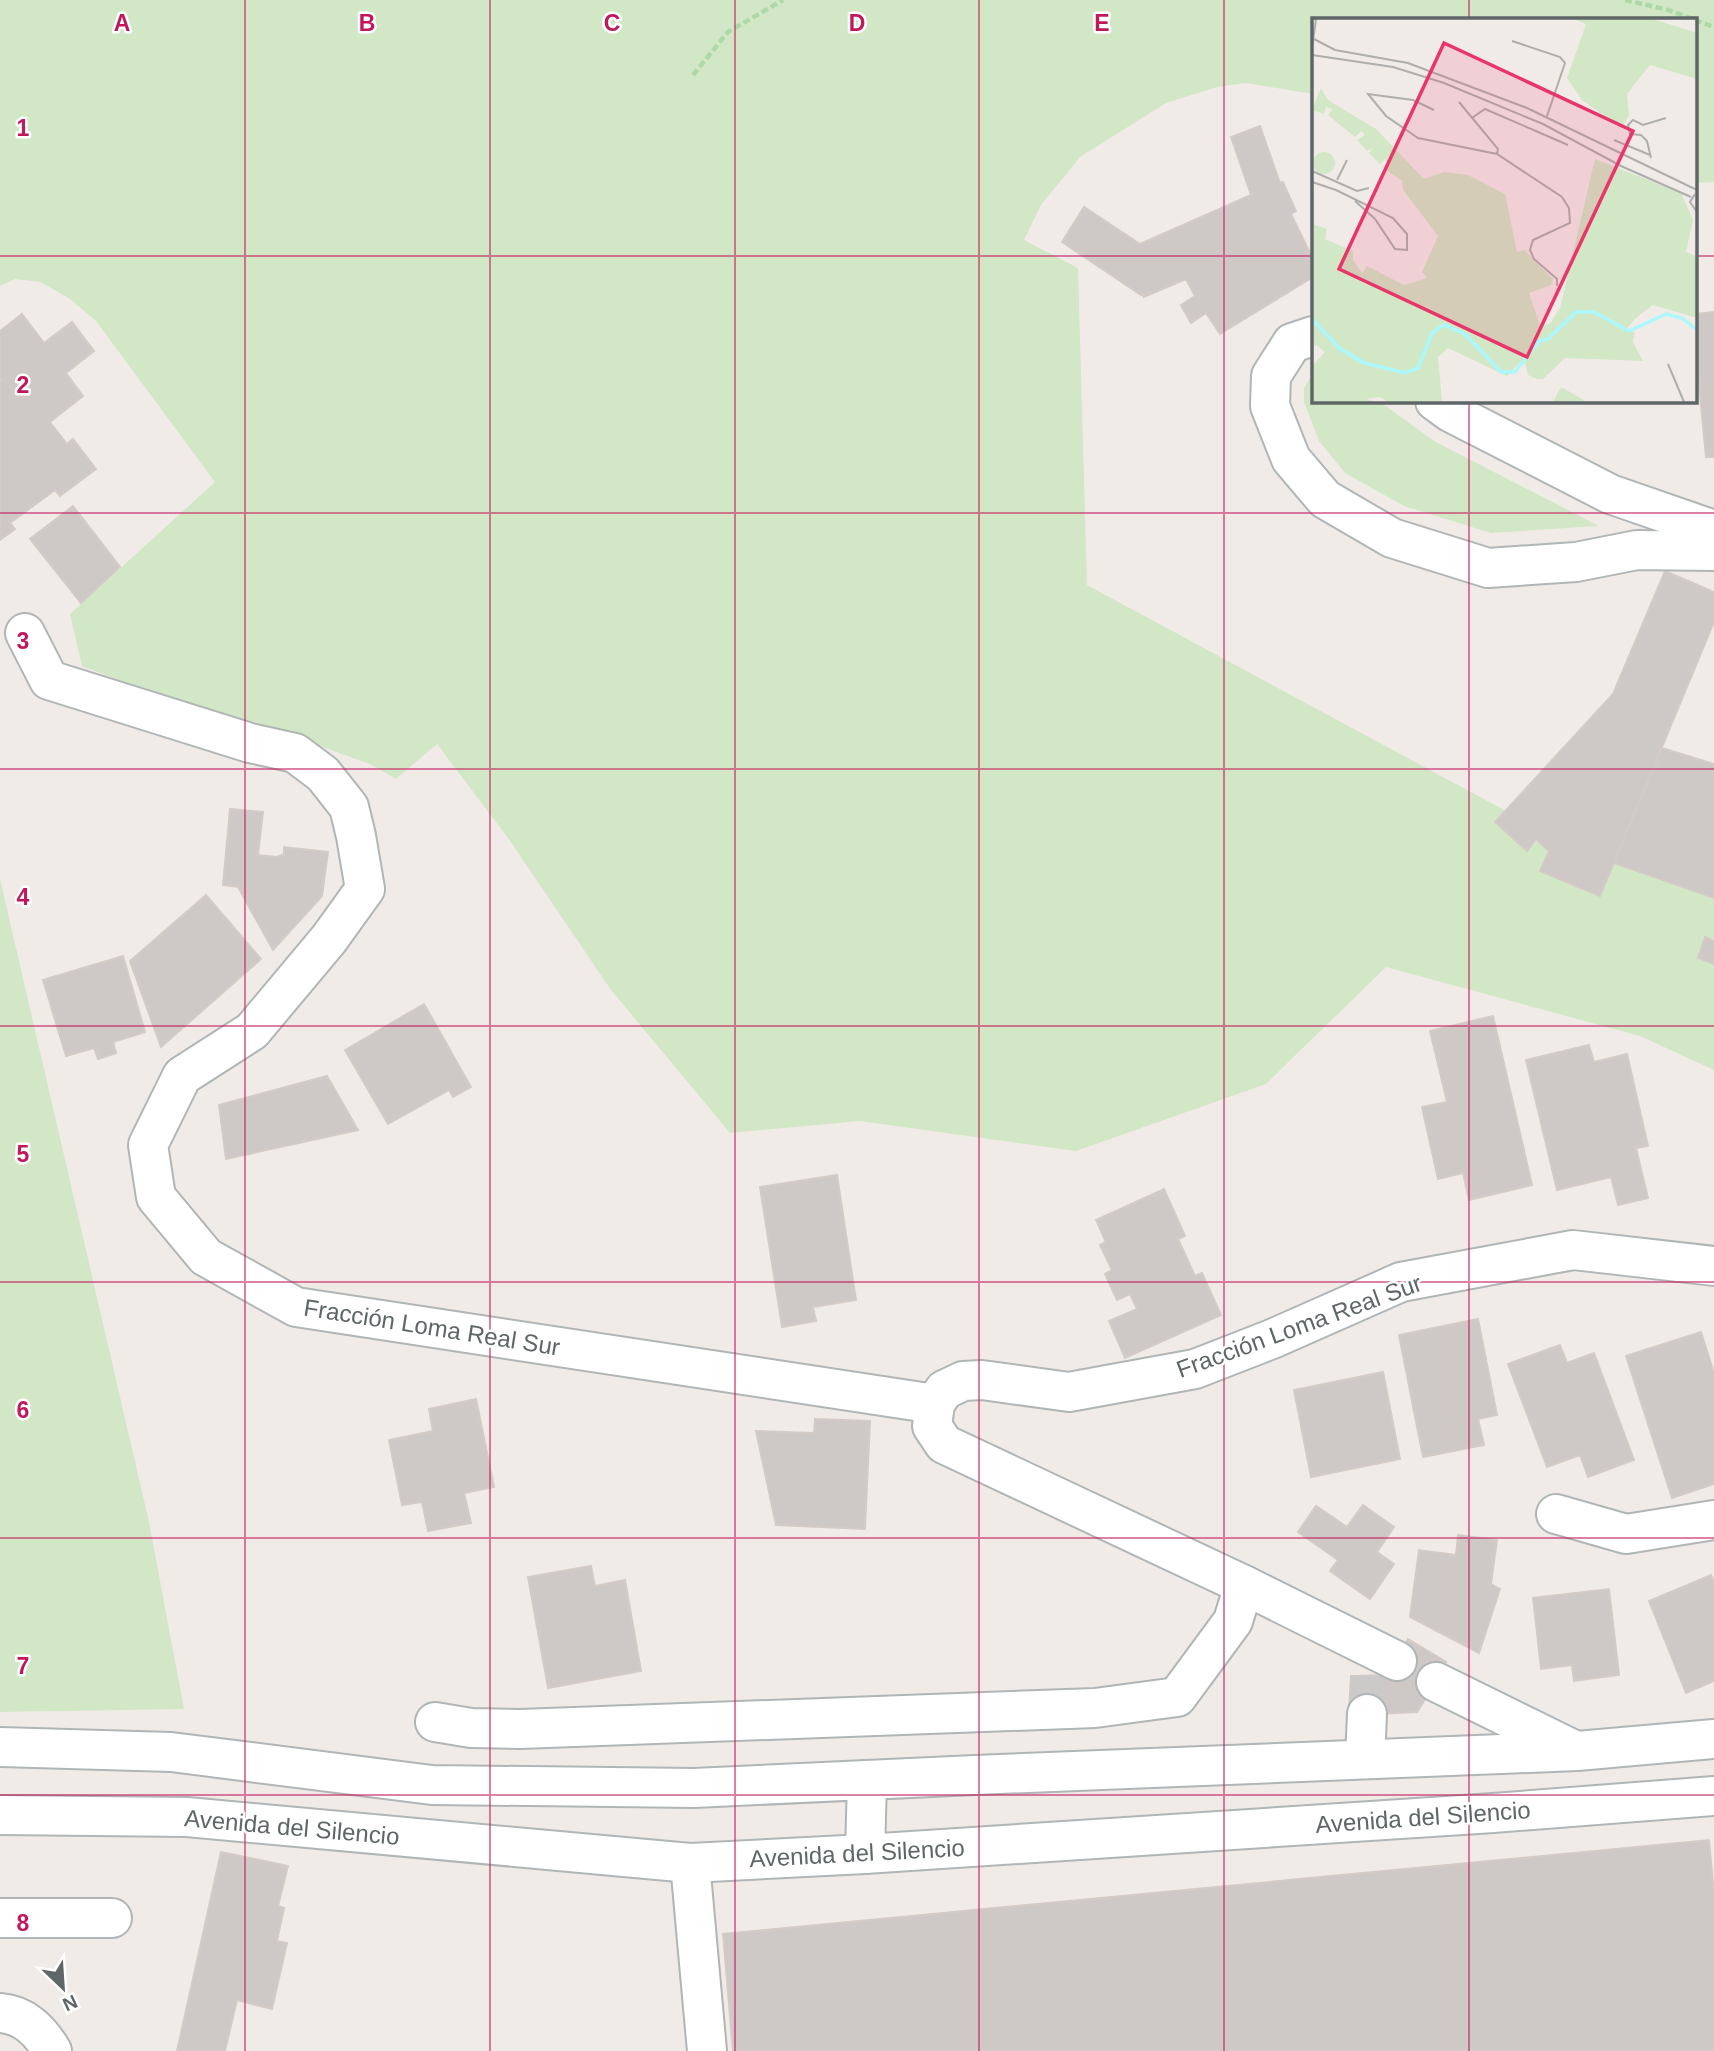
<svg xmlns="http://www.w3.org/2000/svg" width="1714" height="2051" font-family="Helvetica,sans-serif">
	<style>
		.green { fill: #d2e7c5 }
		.building { fill: #cec8c6; stroke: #d5cbc6; stroke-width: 2 }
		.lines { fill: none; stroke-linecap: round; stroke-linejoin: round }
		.minor-tunnel { stroke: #cccac8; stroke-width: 38; stroke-dasharray: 38 19; stroke-linecap: butt }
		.minor-casing { stroke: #b0b5b6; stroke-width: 42 }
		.path { stroke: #add9a8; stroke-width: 4.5; stroke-dasharray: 7 3.5; stroke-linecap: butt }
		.minor { stroke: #fff; stroke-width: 38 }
		.grid { fill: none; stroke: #c2185b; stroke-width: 2; stroke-opacity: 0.55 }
		.labels { text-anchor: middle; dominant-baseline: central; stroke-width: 5; stroke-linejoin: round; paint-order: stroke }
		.street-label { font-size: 24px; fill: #5f6667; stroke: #fff }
		.inset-river { fill: none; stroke: #aaf8fe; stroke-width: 3.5 }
		.inset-road { fill: none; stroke: #aeaeac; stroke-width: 2 }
		.view { fill: #e8366a; fill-opacity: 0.15; stroke: #e8366a; stroke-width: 3.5 }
		.inset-edge { fill: none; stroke: #5f6667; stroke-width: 3.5 }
		.grid-label { font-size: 23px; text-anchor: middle; font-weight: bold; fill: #c2185b; stroke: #fff; stroke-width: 5; stroke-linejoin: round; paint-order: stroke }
	</style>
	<rect width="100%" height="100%" fill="#f1ebe8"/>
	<!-- green -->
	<g class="green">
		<path d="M0,0H1714V182L1695,183V19H1313V94L1245,83L1217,87L1166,103L1080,157L1041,205L1024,240L1078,268L1087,585L1506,811L1527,850L1536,839L1549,851L1540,871L1600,896L1614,863L1714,898V941L1705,937L1698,957L1714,964V1070L1640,1036L1386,967L1266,1084L1076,1151L860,1121L730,1133L611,990L508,838L437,744L396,779L372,765L255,722L169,699L82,666L70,614L215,482L96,321L70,299L41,282L15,279L0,286Z"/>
		<path d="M1313,373V401H1379L1434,441L1599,526L1491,533L1404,506L1345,473L1319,441L1304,402V388Z"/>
		<path d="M0,879L149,1522L184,1709L0,1712Z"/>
	</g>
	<!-- building -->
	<g class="building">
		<path d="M1260,126L1280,183L1283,182L1296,211L1291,214L1313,259V277L1220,334L1206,313L1191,323L1181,305L1195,296L1186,279L1144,297L1142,293L1141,295L1062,242L1084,207L1140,244L1251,195L1231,137Z"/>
		<path d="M1714,312V457H1706L1695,343V314Z"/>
		<path d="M22,314L44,343L72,322L94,351L66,373L83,396L50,422L67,444L73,439L96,469L60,496L55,490L10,523L15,529L0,540V382L2,381L0,378V331Z"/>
		<path d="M73,506L120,567L81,603L30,539Z"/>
		<path d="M1665,571L1714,592V622L1600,896L1540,871L1549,851L1536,839L1527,851L1495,822L1613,694Z"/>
		<path d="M1662,748L1714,764V898L1614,863Z"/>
		<path d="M230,809L263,812L258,855L277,857L284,854V847L328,852L322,896L273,950L238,887L223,885Z"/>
		<path d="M206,895L261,959L161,1047L130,961Z"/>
		<path d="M1705,937L1714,941V964L1698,958Z"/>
		<path d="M123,956L145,1032L113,1042L116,1053L98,1059L94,1048L66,1056L43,980Z"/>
		<path d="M424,1004L471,1087L453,1097L449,1090L388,1124L345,1050Z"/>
		<path d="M1493,1016L1532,1185L1469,1200L1463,1173L1438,1179L1422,1107L1447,1102L1430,1031Z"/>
		<path d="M1589,1045L1594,1062L1627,1054L1648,1146L1636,1148L1648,1198L1618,1205L1611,1177L1557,1190L1526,1060Z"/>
		<path d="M327,1076L358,1130L226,1159L219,1105Z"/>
		<path d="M837,1175L856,1300L813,1307L816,1321L782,1327L760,1187Z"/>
		<path d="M1164,1189L1185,1236L1178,1239L1195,1276L1202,1273L1221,1315L1125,1358L1109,1321L1137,1309L1130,1294L1117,1300L1105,1274L1112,1270L1100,1245L1106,1242L1096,1220Z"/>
		<path d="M1478,1319L1497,1415L1478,1419L1484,1445L1423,1457L1399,1335Z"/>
		<path d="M1701,1332L1714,1373V1484L1672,1498L1626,1356Z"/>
		<path d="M1560,1345L1567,1363L1594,1353L1634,1460L1588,1477L1580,1455L1547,1467L1508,1364Z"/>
		<path d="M1383,1372L1400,1459L1311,1477L1294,1390Z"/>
		<path d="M476,1399L494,1487L464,1493L471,1523L428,1531L422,1502L402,1505L389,1440L433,1431L429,1409Z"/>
		<path d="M815,1419L870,1421L865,1529L776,1525L756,1431L814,1433Z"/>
		<path d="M1363,1505L1394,1527L1377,1552L1394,1564L1370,1599L1330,1571L1338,1560L1298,1532L1316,1506L1347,1527Z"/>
		<path d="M1458,1535L1497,1540L1491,1584L1500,1589L1479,1653L1410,1617L1419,1550L1456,1555Z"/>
		<path d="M591,1566L595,1586L625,1580L641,1671L548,1688L528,1577Z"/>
		<path d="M1711,1575L1714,1582V1681L1686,1693L1649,1601Z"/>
		<path d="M1609,1589L1619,1675L1574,1681L1572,1665L1541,1669L1533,1598Z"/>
		<path d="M1408,1639L1446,1662L1436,1682L1417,1712L1355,1715L1353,1676L1388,1675L1397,1661Z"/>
		<path d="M1709,1840L1714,1894V2051H733L723,1934Z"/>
		<path d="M221,1852L288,1866L278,1906L284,1908L277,1941L287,1943L272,2009L237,2000L225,2051H177Z"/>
	</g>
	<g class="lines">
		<!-- minor-tunnel -->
		<path class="minor-tunnel" d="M1367,1714L1369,1676"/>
		<defs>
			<g id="minor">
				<path d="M1313,336L1292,343L1271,376L1270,406L1291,459L1325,499L1392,538L1488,568L1576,562L1637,550L1714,551"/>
				<path d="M1435,401L1450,412L1610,494L1714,530"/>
				<path d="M25,633L49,680L250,743L295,753L323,774L349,807L356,836L365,889L329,939L252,1031L182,1076L148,1145L156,1197L206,1257L296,1307L935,1404"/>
				<path d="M1556,1514L1626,1534L1714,1520"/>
				<path d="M1397,1661L1244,1585L944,1444L932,1426L935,1404L944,1390L963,1381L982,1380L1069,1392L1195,1369L1272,1339L1401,1282L1573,1250L1714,1266"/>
				<path d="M1436,1682L1572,1749"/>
				<path d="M435,1722L471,1728L520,1729L1095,1708L1177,1697L1233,1621L1244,1585"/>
				<path d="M0,1747L171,1752L432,1785L694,1788L975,1775L1577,1751L1714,1739"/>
				<path d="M1365,1759L1367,1714"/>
				<path d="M0,1815L187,1817L690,1863L865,1854L1493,1813L1714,1796"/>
				<path d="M865,1854L867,1780"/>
				<path d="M690,1863L707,2051"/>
				<path d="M0,1918H112"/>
				<path d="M0,2013C25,2015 40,2031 52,2051"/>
			</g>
		</defs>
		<!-- minor casing -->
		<use href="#minor" class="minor-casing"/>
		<!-- path -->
		<g class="path">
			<path d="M1625,0L1668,10L1693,19"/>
			<path d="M1695,20L1714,27"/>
			<path d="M693,75L728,32L783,0"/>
		</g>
		<!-- minor -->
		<use href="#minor" class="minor"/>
	</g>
	<!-- grid -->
	<path class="grid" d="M245,0V2051M490,0V2051M735,0V2051M979,0V2051M1224,0V2051M1469,0V19M0,256H1313M1695,256H1714M1469,401V2051M0,513H1714M0,769H1714M0,1026H1714M0,1282H1714M0,1538H1714M0,1795H1714"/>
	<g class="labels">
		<!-- street labels -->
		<g class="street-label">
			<text transform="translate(1299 1326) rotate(-20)">Fracción Loma Real Sur</text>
			<text transform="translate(432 1327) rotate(9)">Fracción Loma Real Sur</text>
			<text transform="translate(1423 1817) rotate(-4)">Avenida del Silencio</text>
			<text transform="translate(292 1827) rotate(5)">Avenida del Silencio</text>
			<text transform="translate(857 1853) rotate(-3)">Avenida del Silencio</text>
		</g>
	</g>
	<!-- overview -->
	<g transform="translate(1312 18)">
		<rect width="385" height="385" fill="#f1ebe8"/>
		<path d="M262,1H341L385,15V61L338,47L315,76L317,97L310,110L270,82L255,60L274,6ZM9,70L16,82L64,111L112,161L132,154L156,157L193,176L205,234L212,232L241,261L239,267L217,275L228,307L238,306L248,290L283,141L369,175L381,202L374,234L385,238V300L341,287L325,299L315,310L323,315L321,324L331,343L253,340L231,361H225L216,357L212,340L195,358L136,330L126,339L130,383L76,384L68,379L54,381L64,384H0V348L13,334L4,327L0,330V206L15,211L13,221L41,233V242L50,255L55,248L92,267L115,260L110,254L126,218L91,172L90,163L70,149L77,146L73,141L68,146L57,135L61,130L55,133L45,122L53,117L49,113L43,119L16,97L21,91L14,89L12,96L0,92ZM1 145a11 11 0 1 1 22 0a11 11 0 1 1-22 0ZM249,369L272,382L271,384H241Z" fill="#d2e7c5"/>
		<path class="inset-river" d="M0,301L28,331L53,345L93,355L106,350L120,315L132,307L153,316L189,354H203L227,323L236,321L264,294H282L317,313L354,296L370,300L385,312"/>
		<path class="inset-road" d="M0,20L23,32L96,45L215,90L385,172M200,23L248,39L253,45L235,98M0,30L4,1M0,37L81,49L132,65L231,106L309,148L379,179M147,84L186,131L185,136M122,92L101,82L56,76L74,98L106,120L185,136L250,179L257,190L258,205L221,222L218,232L222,241L245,261V268M160,100L173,91L256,127M302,122L338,137M339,140L335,123L329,117L318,116L316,107L321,102L331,107L354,100M0,153L45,173L57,170M25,162L35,142M0,164L24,172L81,200L95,216V232L83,231L63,201L43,183M383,176L378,184L385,194M356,346L372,384"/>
		<path class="view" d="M132,25L321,113L215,339L27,251Z"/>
		<rect width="385" height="385" class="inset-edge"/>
	</g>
	<g class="grid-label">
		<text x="122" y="31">A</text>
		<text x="367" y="31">B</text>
		<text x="612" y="31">C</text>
		<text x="857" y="31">D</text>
		<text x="1102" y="31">E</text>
		<text x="23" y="136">1</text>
		<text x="23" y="393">2</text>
		<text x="23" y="649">3</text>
		<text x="23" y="905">4</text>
		<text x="23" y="1162">5</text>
		<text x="23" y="1418">6</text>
		<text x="23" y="1674">7</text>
		<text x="23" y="1931">8</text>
	</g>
	<!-- north arrow -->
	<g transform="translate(63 1988) rotate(155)" stroke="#ffffff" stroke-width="5" paint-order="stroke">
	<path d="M0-5L12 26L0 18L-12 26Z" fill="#5f6667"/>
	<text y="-10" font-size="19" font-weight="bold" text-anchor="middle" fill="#5f6667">N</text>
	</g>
</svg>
